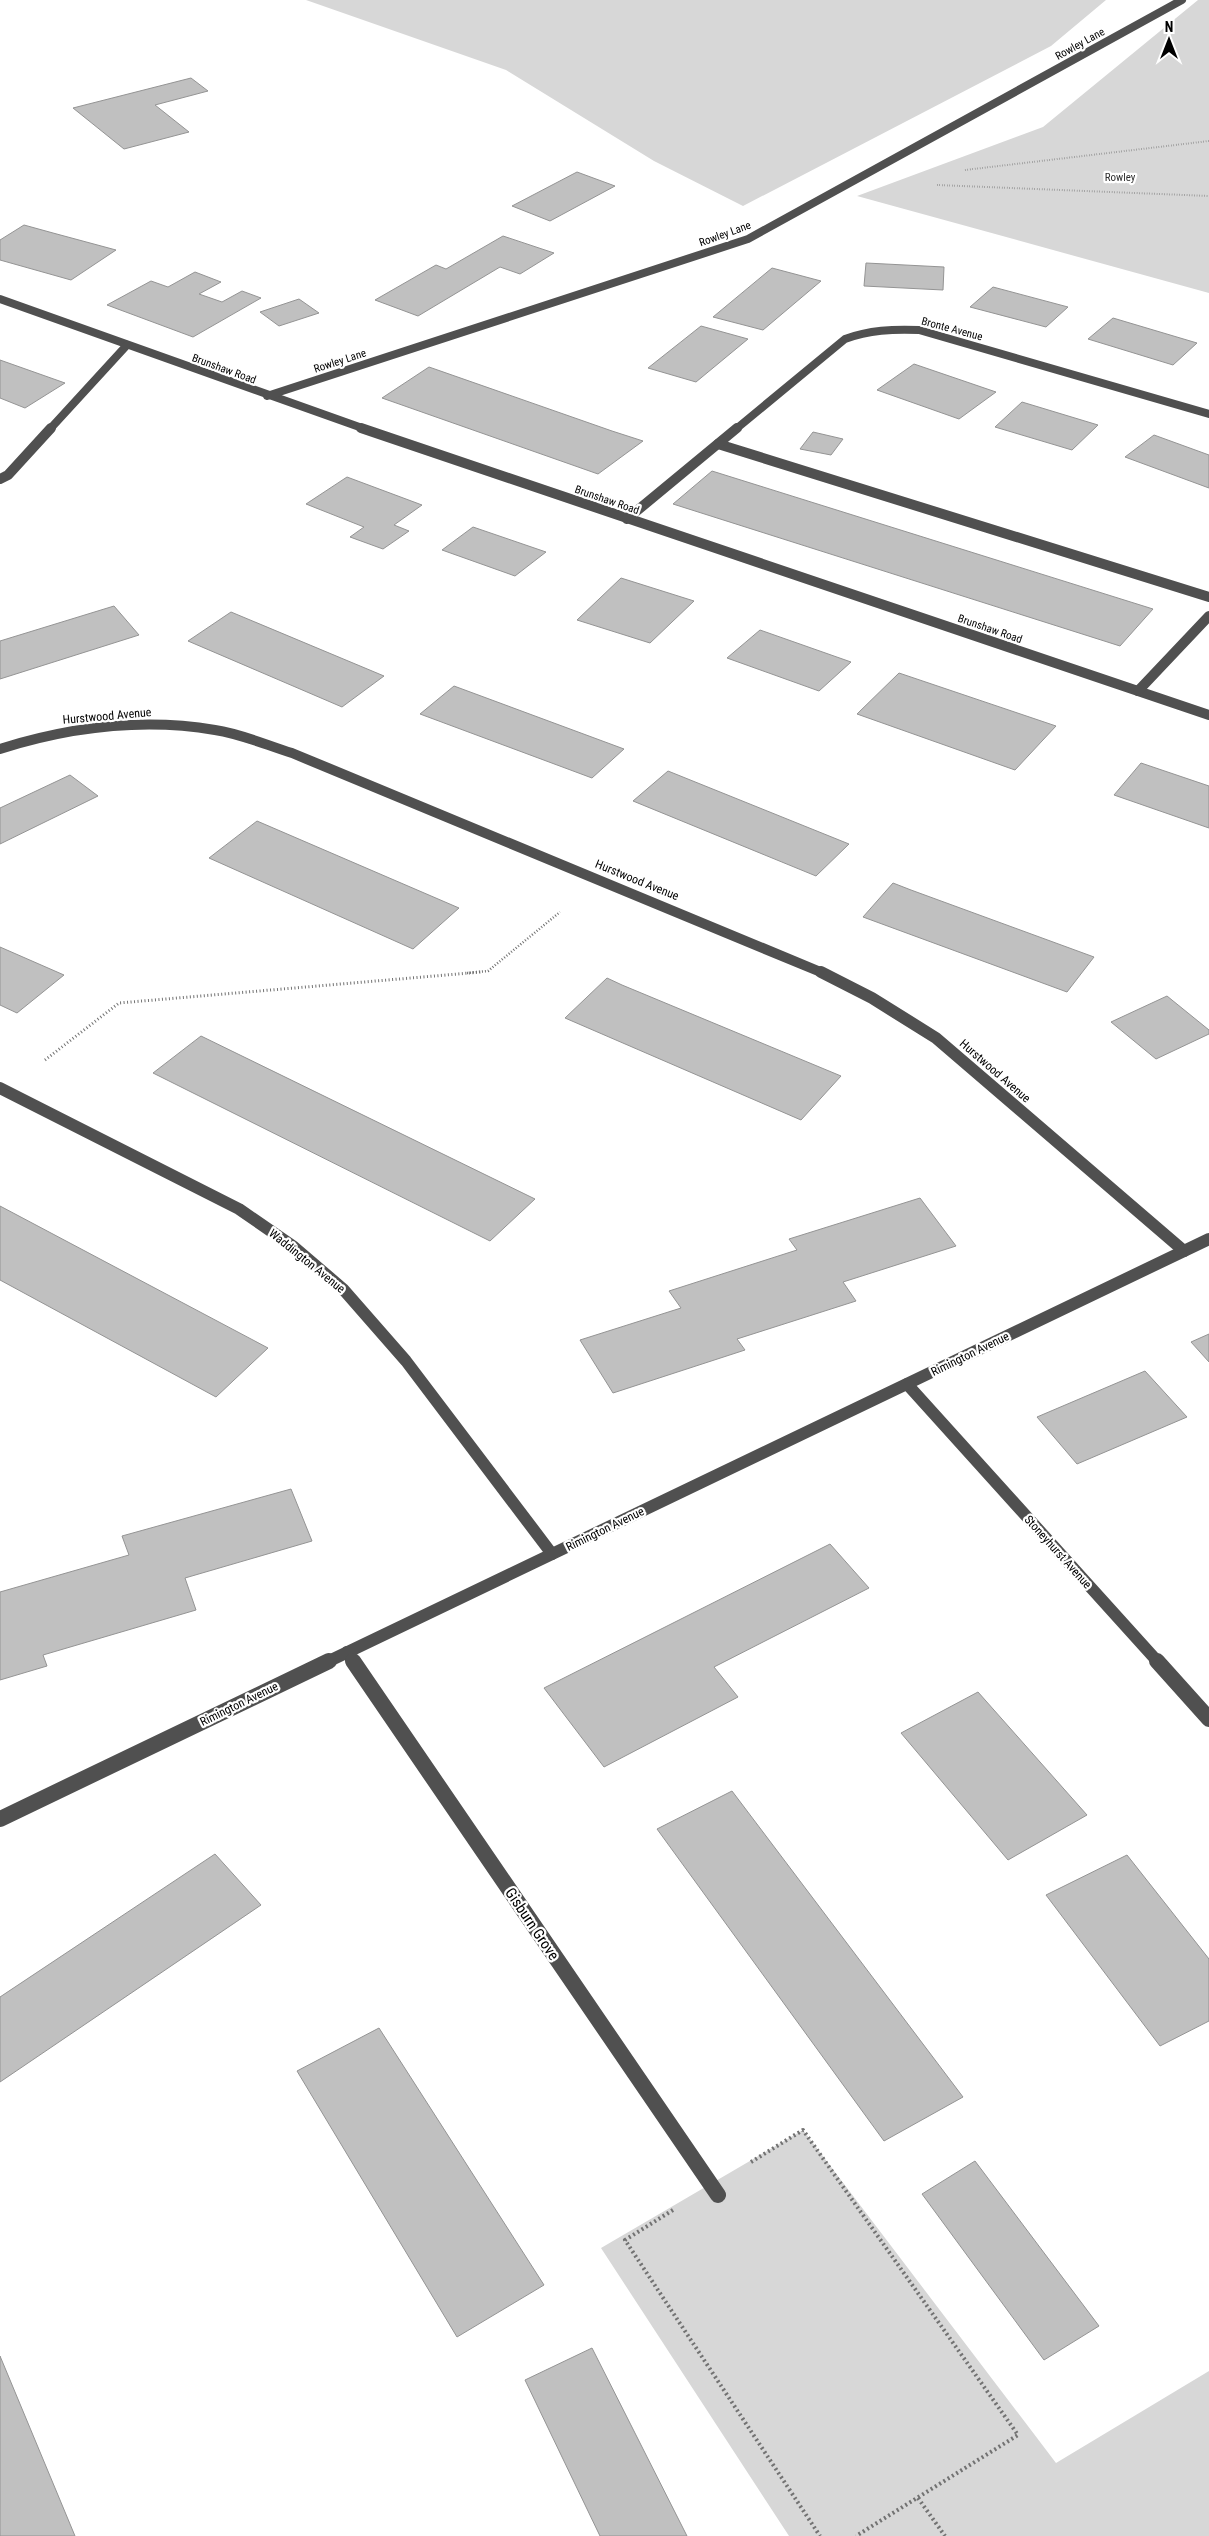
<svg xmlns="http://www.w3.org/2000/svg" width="1209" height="2536" font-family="'Roboto Condensed',sans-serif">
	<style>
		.green { fill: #d7d7d7 }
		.building { fill: #c0c0c0; stroke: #949494 }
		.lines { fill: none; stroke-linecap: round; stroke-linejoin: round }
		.path-far3 { stroke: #727272; stroke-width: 2; stroke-dasharray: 0.5 2; stroke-linecap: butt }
		.path-far2 { stroke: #727272; stroke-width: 2.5; stroke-dasharray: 1 2; stroke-linecap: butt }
		.path-far1 { stroke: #727272; stroke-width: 3; stroke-dasharray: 1 2.5; stroke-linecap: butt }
		.path { stroke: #727272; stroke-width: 4; stroke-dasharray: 2 3; stroke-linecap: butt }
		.minor-far3 { stroke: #505050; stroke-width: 8 }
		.minor-far2 { stroke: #505050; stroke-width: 10 }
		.minor-far1 { stroke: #505050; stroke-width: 12 }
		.minor { stroke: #505050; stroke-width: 16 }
		.labels { text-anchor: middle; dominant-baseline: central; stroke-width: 4.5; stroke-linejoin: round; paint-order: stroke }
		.far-street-label { font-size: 11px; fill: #000; stroke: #fff }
		.far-park-label { font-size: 11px; fill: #2e2e2e; stroke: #fff }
		.street-label { font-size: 12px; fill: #000; stroke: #fff }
		.near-street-label { font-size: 15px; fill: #000; stroke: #fff }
	</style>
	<rect width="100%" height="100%" fill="#fff"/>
	<!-- green -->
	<g class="green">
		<path d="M306,0H1106L1051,46L743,206L654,161L506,70Z"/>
		<path d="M1198,0H1209V293L857,196L1043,127Z"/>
		<path d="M803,2130L1056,2463L1209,2371V2536H789L601,2248Z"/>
	</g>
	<!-- building -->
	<g class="building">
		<path d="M191,78L208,91L155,105L189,132L124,149L73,108Z"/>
		<path d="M577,172L615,186L550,221L512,206Z"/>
		<path d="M24,225L53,233L116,250L71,280L0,260V240Z"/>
		<path d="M503,236L554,253L520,274L500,267L418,316L375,300L436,265L446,269Z"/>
		<path d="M866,263L944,267L943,290L864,286Z"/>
		<path d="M772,268L821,281L763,330L713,317Z"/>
		<path d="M195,272L221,282L199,294L222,302L242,291L261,298L193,337L107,305L151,281L168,287Z"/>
		<path d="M993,287L1068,307L1046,327L970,307Z"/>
		<path d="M299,299L319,313L279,326L260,312Z"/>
		<path d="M1113,318L1197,343L1173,365L1088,339Z"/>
		<path d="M701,326L748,339L696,382L648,368Z"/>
		<path d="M0,360L65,383L25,408L0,398Z"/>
		<path d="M914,364L996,392L959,419L877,390Z"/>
		<path d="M429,367L612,431L643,441L598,474L382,398Z"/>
		<path d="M1022,402L1098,425L1072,450L995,427Z"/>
		<path d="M813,432L843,439L831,455L800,449Z"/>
		<path d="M1154,435L1209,455V488L1125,457Z"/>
		<path d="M712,471L1153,609L1120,646L673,504Z"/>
		<path d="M347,477L422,505L394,525L409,531L383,549L350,537L364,527L306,504Z"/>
		<path d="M473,527L546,552L515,576L442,550Z"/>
		<path d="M621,578L694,601L650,643L577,620Z"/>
		<path d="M114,606L139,635L0,679V641Z"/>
		<path d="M231,612L384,676L342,707L188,641Z"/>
		<path d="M760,630L851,662L819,691L727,658Z"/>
		<path d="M899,673L1056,726L1015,770L857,714Z"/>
		<path d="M454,686L624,749L592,778L420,714Z"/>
		<path d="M1141,763L1209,786V828L1114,795Z"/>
		<path d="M668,771L849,844L816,876L633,801Z"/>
		<path d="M70,775L98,796L0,844V808Z"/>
		<path d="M257,821L459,908L413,949L209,858Z"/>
		<path d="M893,883L911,890L1094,957L1067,992L863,917Z"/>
		<path d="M0,947L64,975L17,1013L0,1005Z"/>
		<path d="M607,978L622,985L841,1076L801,1120L565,1018Z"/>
		<path d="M1167,996L1209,1030V1034L1156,1059L1111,1022Z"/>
		<path d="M201,1036L535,1199L490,1241L153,1073Z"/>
		<path d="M920,1198L956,1246L843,1282L856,1301L737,1339L745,1350L613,1393L580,1340L681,1308L669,1291L797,1250L789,1239Z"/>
		<path d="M0,1206L268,1348L216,1397L0,1280Z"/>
		<path d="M1209,1334V1362L1191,1342Z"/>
		<path d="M1145,1371L1187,1417L1077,1464L1037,1417Z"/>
		<path d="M291,1489L312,1541L185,1578L196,1610L43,1655L47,1666L0,1680V1592L129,1555L122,1536Z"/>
		<path d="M830,1544L869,1588L714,1667L738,1697L604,1767L544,1688Z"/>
		<path d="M978,1692L1087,1815L1008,1860L901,1733Z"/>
		<path d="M732,1791L963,2097L884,2141L657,1829Z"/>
		<path d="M215,1854L261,1905L0,2082V1997Z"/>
		<path d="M1127,1855L1209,1959V2021L1160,2046L1046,1895Z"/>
		<path d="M379,2028L544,2285L457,2337L297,2071Z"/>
		<path d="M975,2161L1099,2326L1044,2360L922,2194Z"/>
		<path d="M592,2348L687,2536H600L525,2380Z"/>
		<path d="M0,2356L75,2536H0Z"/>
	</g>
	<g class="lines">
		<!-- path-far3 -->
		<g class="path-far3">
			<path d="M965,170L1209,141"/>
			<path d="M937,185L1209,196"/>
		</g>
		<!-- path-far2 -->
		<path class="path-far2" d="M467,973L488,971L560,912"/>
		<!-- path-far1 -->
		<path class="path-far1" d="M45,1060L119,1003L481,972"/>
		<!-- path -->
		<g class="path">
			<path d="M751,2162L803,2130L1018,2435L856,2536"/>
			<path d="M673,2210L625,2240L820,2536"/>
			<path d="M918,2498L945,2536"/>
		</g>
		<!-- minor-far3 -->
		<g class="minor-far3">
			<path d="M0,299L365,429"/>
			<path d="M267,396L748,239L1182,0"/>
			<path d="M50,429L127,345"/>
			<path d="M736,429L845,339C869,330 893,329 919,330L1209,414"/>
		</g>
		<!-- minor-far2 -->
		<g class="minor-far2">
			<path d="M361,428L1209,715"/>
			<path d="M718,444L1209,597"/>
			<path d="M0,479L8,475L51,428"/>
			<path d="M627,519L737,428"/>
			<path d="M1138,691L1209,616"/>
			<path d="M0,749C70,727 143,718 215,730C242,734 266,745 292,753L823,973"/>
		</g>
		<!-- minor-far1 -->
		<g class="minor-far1">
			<path d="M821,972L872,998L936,1038L1184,1251"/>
			<path d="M0,1088L239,1209L294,1247L343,1289L406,1361L552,1554"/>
			<path d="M907,1384L1158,1662"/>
			<path d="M347,1652L354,1662"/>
			<path d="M327,1662L1209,1239"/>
		</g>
		<!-- minor -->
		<g class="minor">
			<path d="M353,1661L718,2195"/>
			<path d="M1157,1661L1209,1719"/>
			<path d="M0,1819L329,1661"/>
		</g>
	</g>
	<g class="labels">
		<!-- far-street labels -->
		<g class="far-street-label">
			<text transform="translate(1080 44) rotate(-29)">Rowley Lane</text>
			<text transform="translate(725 234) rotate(-20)">Rowley Lane</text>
			<text transform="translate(952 329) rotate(15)">Bronte Avenue</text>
			<text transform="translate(340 361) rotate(-18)">Rowley Lane</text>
			<text transform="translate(224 369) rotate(20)">Brunshaw Road</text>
			<text transform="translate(607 500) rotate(19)">Brunshaw Road</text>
			<text transform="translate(990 629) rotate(19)">Brunshaw Road</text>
		</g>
		<!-- far-park labels -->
		<g class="far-park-label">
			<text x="1120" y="177">Rowley</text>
		</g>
		<!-- street labels -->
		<g class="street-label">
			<text transform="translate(107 716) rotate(-5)">Hurstwood Avenue</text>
			<text transform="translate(637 880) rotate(22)">Hurstwood Avenue</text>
			<text transform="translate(995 1071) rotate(41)">Hurstwood Avenue</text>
			<text transform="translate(307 1261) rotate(39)">Waddington Avenue</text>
			<text transform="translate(970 1354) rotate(-26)">Rimington Avenue</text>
			<text transform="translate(605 1529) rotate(-26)">Rimington Avenue</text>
			<text transform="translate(1058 1552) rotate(48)">Stoneyhurst Avenue</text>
			<text transform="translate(239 1704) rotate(-26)">Rimington Avenue</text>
		</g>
		<!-- near-street labels -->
		<g class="near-street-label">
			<text transform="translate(532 1924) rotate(56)">Gisburn Grove</text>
		</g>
	</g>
	<!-- north arrow -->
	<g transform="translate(1169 40)" stroke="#ffffff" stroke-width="4" paint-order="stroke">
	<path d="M0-4L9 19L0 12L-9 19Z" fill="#000000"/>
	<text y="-8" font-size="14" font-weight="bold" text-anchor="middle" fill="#000000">N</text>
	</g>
</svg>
